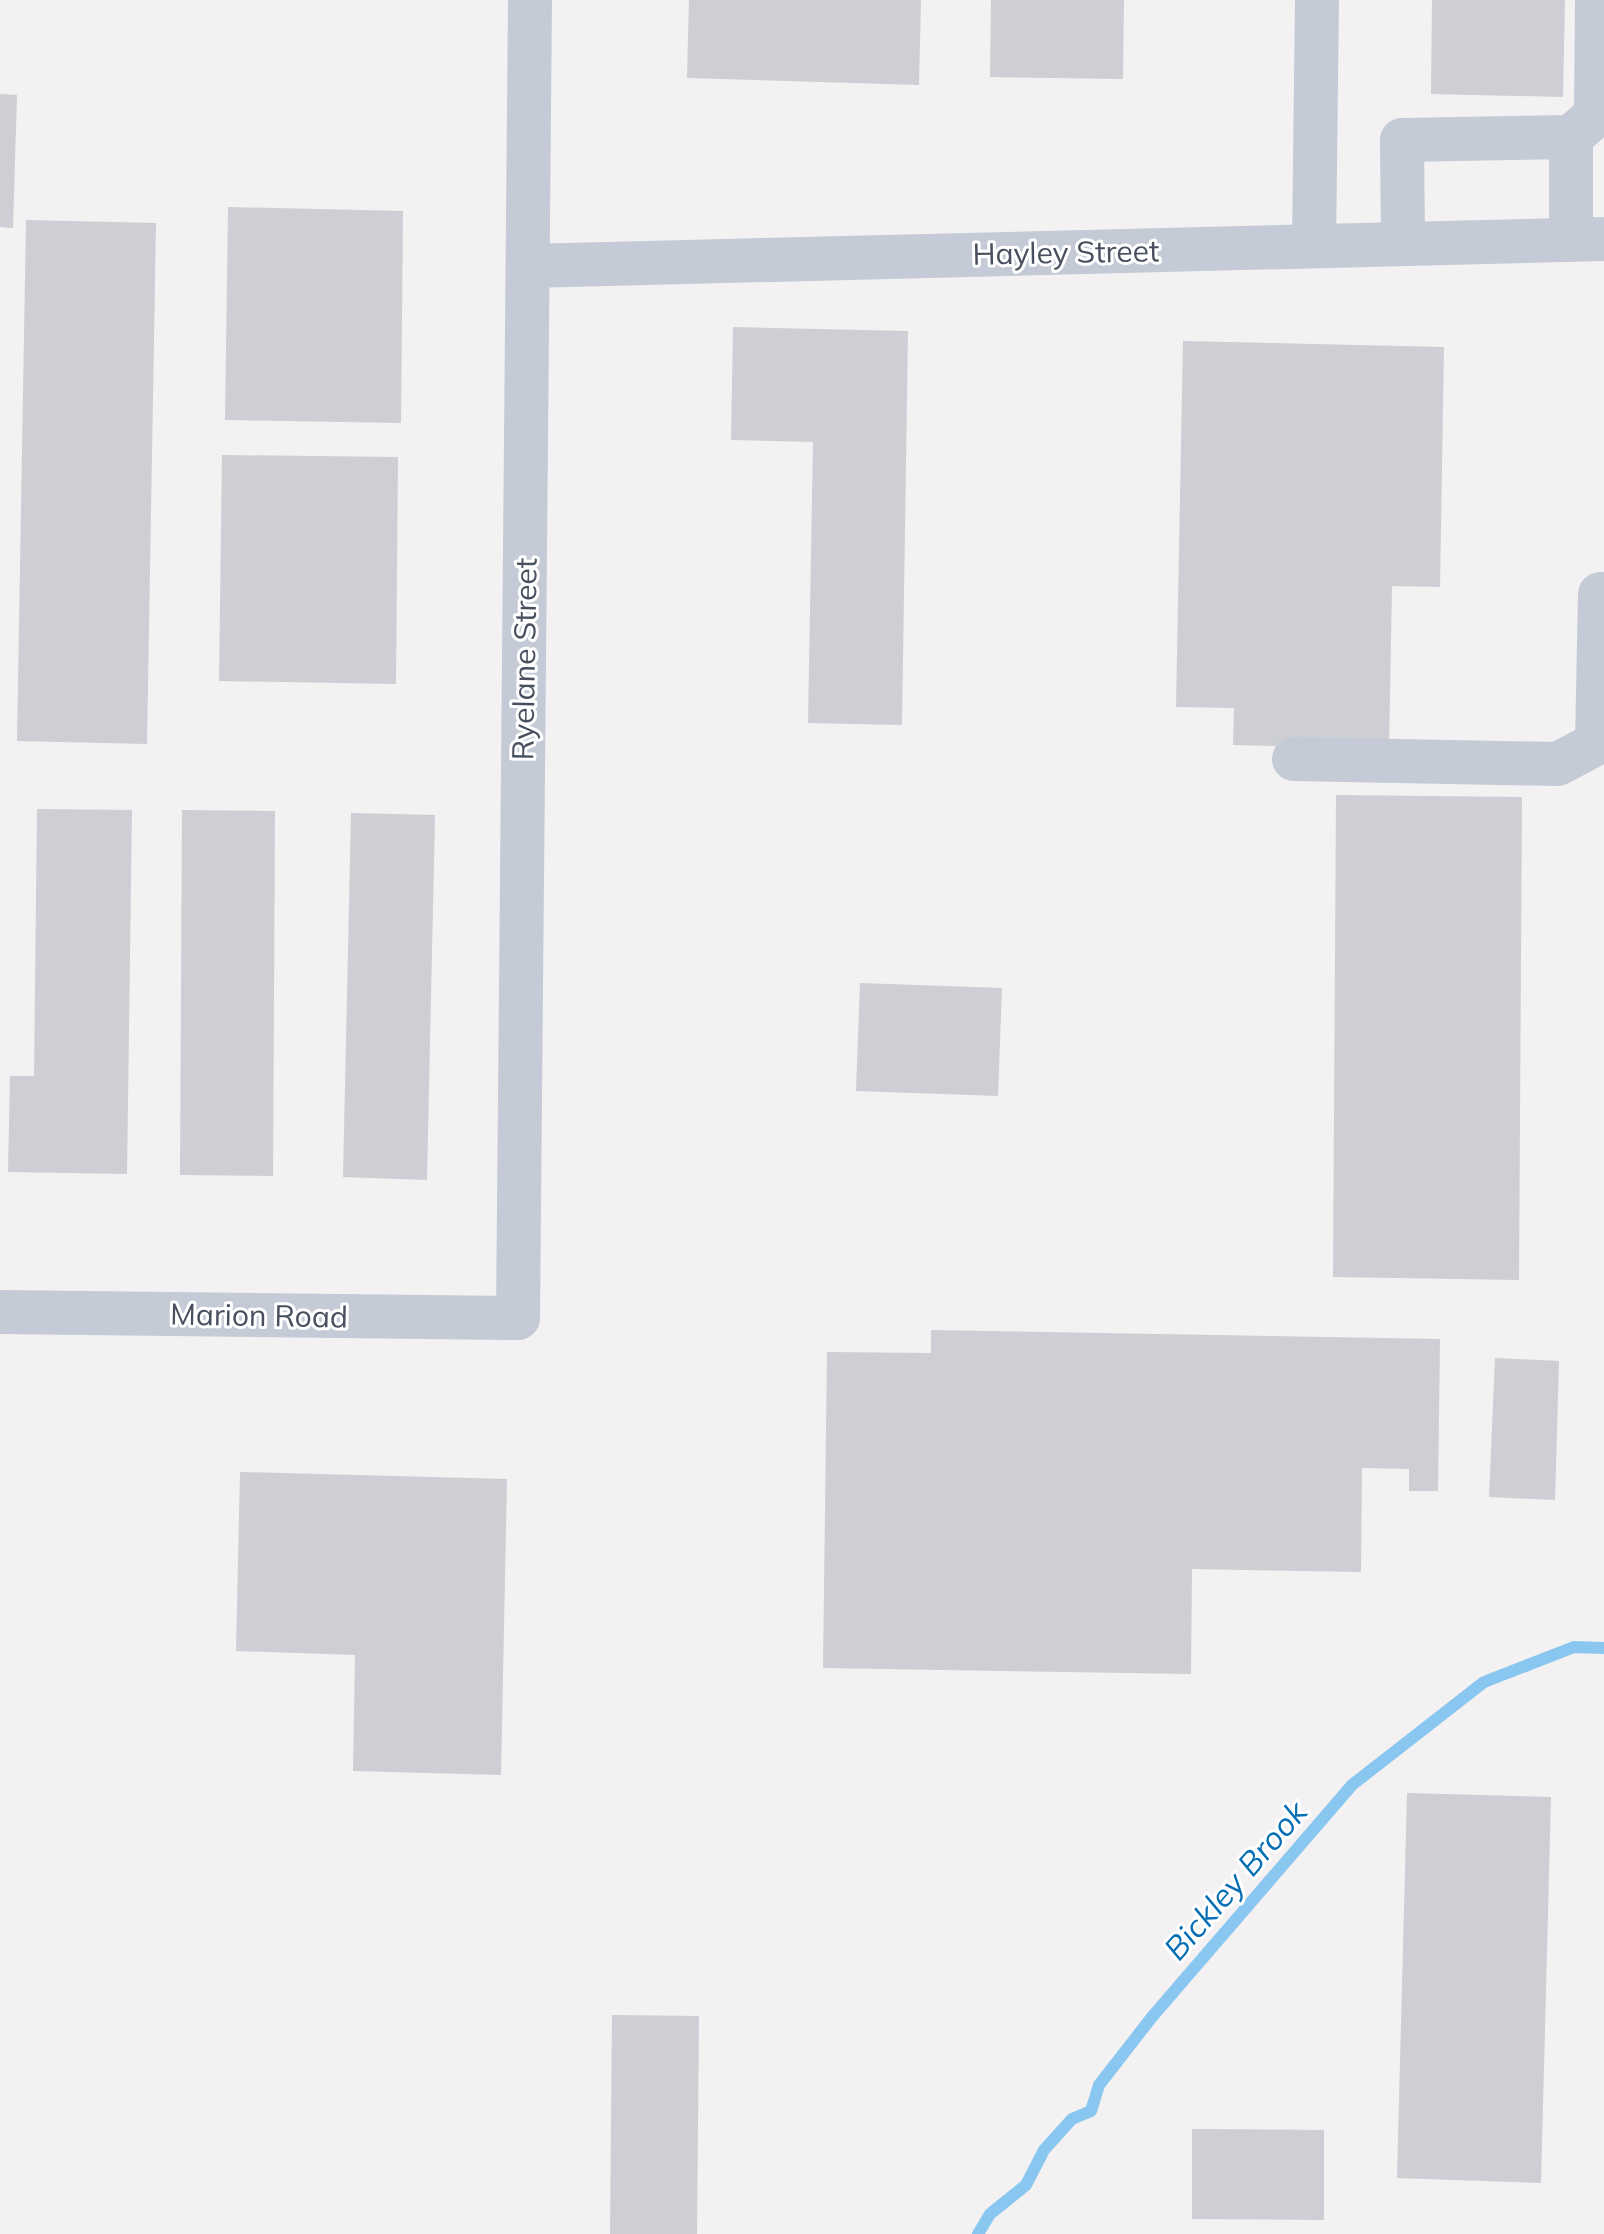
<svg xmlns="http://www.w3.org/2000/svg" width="1604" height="2234" font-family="Mulish,sans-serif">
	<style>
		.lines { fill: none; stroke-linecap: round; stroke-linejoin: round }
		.stream { stroke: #8ac7f0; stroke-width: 12 }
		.building { fill: #cdcfd5 }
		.minor { stroke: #c4cad6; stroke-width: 44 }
		.labels { text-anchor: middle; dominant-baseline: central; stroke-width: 6; stroke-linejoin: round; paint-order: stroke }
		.street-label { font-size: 30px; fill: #48505f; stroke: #fff }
		.water-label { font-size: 32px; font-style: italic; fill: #066eb3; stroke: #fff }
	</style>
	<rect width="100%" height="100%" fill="#f3f1f1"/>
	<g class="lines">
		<!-- stream -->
		<path class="stream" d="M978,2234L990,2214L1026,2185L1044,2150L1072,2119L1091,2111L1099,2085L1152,2017L1352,1785L1484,1682L1574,1647L1604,1648"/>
	</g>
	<!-- building -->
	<g class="building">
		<path d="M689,0H921L919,85L687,78Z"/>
		<path d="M991,0H1124L1123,79L990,77Z"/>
		<path d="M1432,0H1565L1563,97L1431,94Z"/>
		<path d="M0,94L17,95L13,228L0,227Z"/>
		<path d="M228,207L403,211L401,423L225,420Z"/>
		<path d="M26,220L156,223L147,744L17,741Z"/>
		<path d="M733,327L908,331L902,725L808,723L813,442L731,440Z"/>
		<path d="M1183,341L1444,347L1440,587L1392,586L1389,749L1233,745L1234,708L1176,707Z"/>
		<path d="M222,455L398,457L396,684L219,681Z"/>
		<path d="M1336,795L1522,797L1519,1280L1333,1277Z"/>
		<path d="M37,809L132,810L127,1174L8,1172L10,1076H34Z"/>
		<path d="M182,810L275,811L273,1176L180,1175Z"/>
		<path d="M351,813L435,815L427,1180L343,1177Z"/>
		<path d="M860,983L1002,988L998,1096L856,1091Z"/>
		<path d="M931,1330L1440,1339L1438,1491H1409V1469L1362,1468L1361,1572L1192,1569L1191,1674L823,1668L827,1352L931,1353Z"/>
		<path d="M1495,1358L1559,1361L1555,1500L1489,1497Z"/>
		<path d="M240,1472L507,1479L501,1775L353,1771L355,1655L236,1651Z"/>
		<path d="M1407,1793L1551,1797L1541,2183L1397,2178Z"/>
		<path d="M612,2015L699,2016L697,2234H610Z"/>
		<path d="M1192,2129L1324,2130V2220L1192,2219Z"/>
	</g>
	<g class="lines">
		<!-- minor -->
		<g class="minor">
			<path d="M1571,240V137"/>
			<path d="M1403,243L1402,140L1571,137L1596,115L1597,0"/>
			<path d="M1314,246L1317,0"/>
			<path d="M528,266L1604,239"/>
			<path d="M1294,759L1558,764L1597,743L1600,594H1604"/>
			<path d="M0,1312L518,1318L530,0"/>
		</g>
	</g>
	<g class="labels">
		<!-- street labels -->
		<g class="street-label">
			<text transform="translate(1066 252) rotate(-1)">Hayley Street</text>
			<text transform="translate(524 659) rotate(-89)">Ryelane Street</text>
			<text transform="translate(259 1315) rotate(1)">Marion Road</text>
		</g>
		<!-- water labels -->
		<g class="water-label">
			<text transform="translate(1235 1880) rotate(-49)">Bickley Brook</text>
		</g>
	</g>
</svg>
